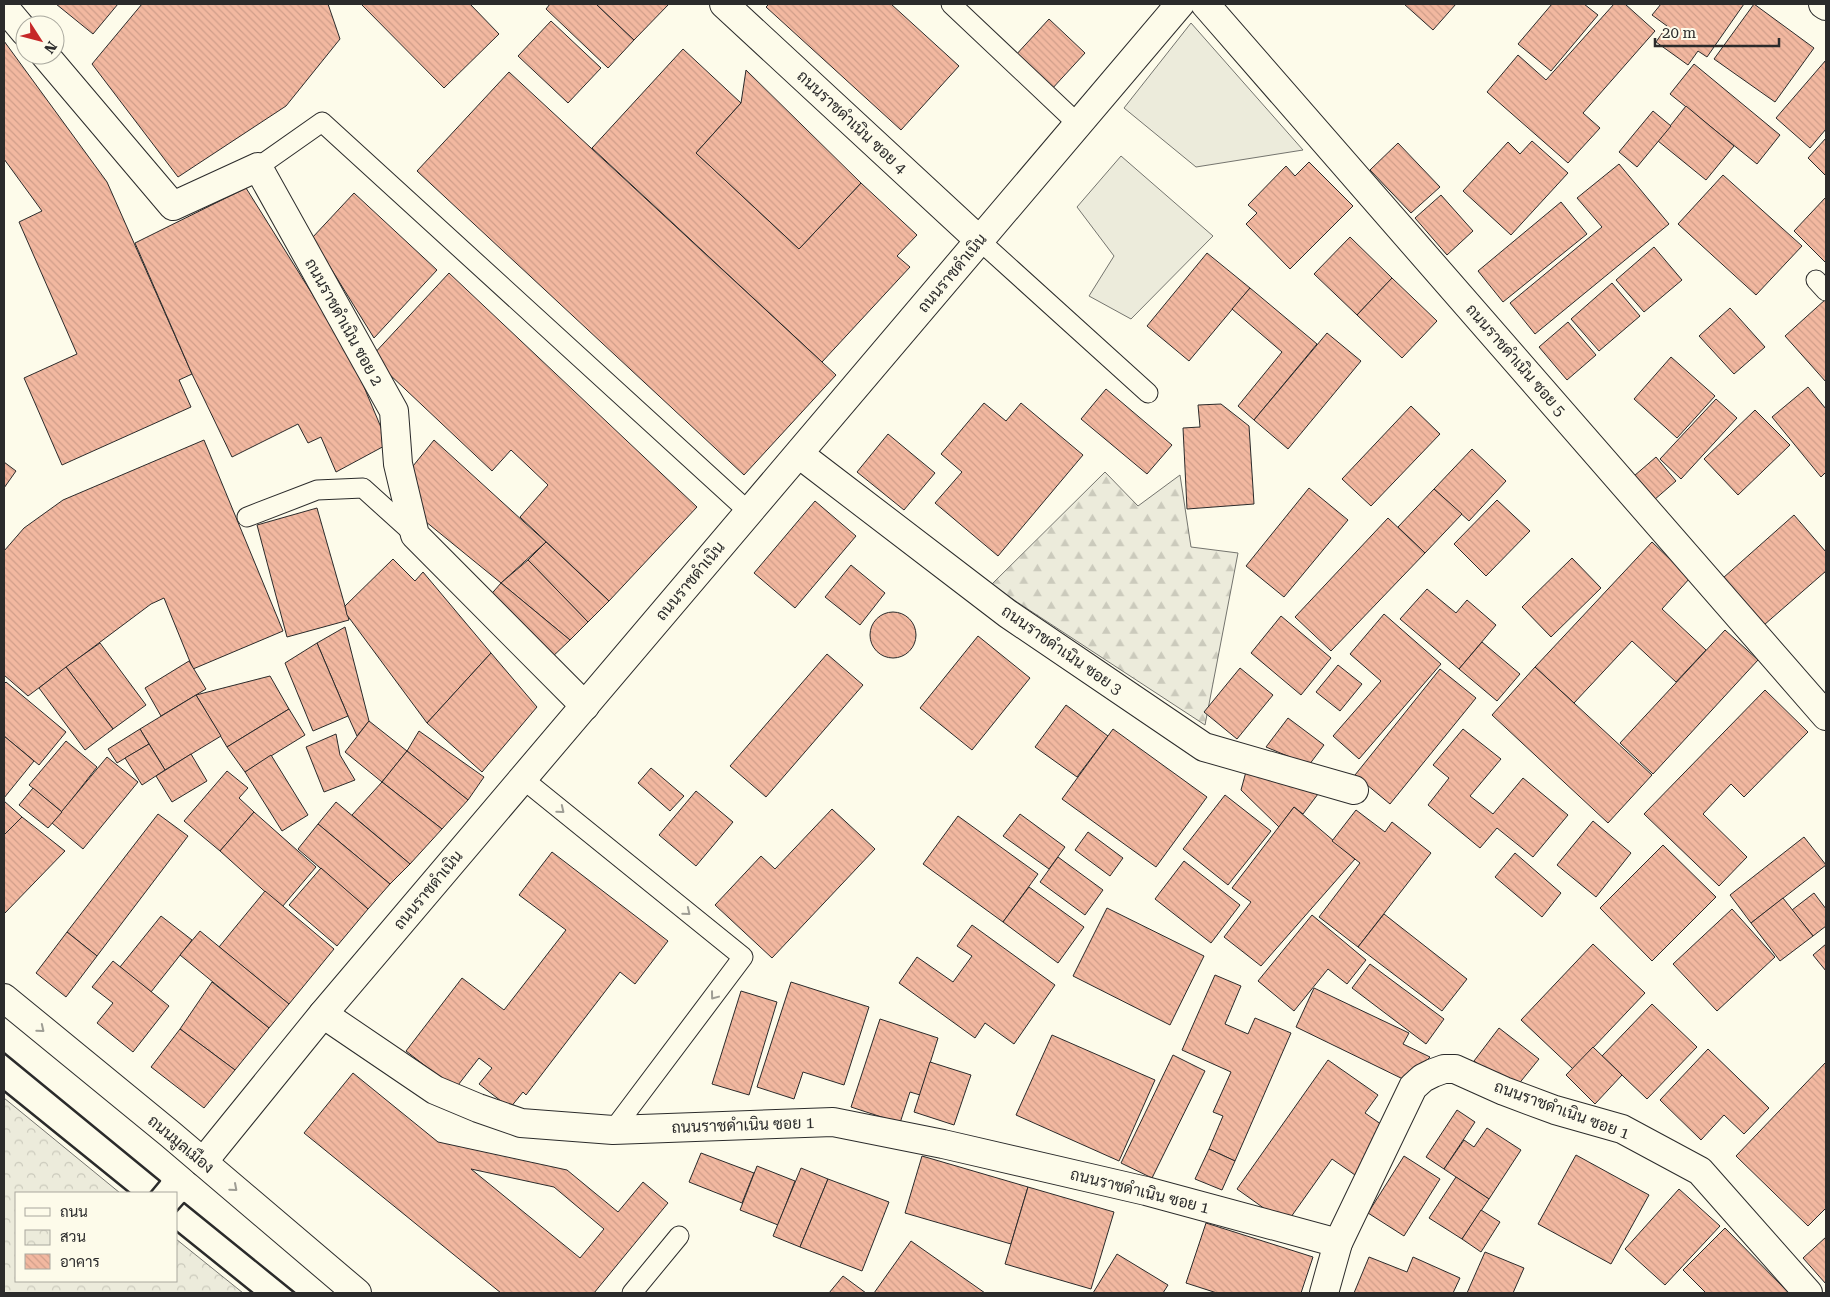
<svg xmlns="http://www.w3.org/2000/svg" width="1830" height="1297" font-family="'Roboto Serif',Sarabun,serif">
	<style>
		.green { fill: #ecebdb; stroke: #74746e }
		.forest { fill: url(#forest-firs); stroke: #74746e }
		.park { fill: url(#park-crowns); stroke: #74746e }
		.building { fill: url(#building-back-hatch); stroke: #2b2b2b; fill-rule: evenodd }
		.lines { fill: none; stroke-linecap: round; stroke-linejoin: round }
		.service-casing { stroke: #2b2b2b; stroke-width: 21 }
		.minor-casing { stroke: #2b2b2b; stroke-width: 30 }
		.tertiary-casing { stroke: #2b2b2b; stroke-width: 30 }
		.secondary-casing { stroke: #2b2b2b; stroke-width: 30 }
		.service { stroke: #fdfbea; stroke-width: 19 }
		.minor { stroke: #fdfbea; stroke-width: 28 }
		.tertiary { stroke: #fdfbea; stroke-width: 28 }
		.secondary { stroke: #fdfbea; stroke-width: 28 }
		.wall { stroke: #2b2b2b; stroke-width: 2.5 }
		.oneway { stroke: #9e9d94 }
		.labels { text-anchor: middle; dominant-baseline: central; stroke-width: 4; stroke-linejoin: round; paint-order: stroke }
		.street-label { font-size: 16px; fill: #2b2b2b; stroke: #fdfbea }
	</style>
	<defs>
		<pattern id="forest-firs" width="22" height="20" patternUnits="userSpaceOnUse" patternTransform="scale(1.25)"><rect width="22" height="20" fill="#ecebdb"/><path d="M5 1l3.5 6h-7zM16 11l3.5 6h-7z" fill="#cbcabc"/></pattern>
		<pattern id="park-crowns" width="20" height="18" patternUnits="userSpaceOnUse" patternTransform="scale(1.25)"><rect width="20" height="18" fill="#ecebdb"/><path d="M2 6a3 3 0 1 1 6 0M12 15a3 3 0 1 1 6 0" fill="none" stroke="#cbcabc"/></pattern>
		<pattern id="building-back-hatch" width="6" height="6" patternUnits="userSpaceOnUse" patternTransform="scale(1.25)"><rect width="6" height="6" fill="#f2b8a0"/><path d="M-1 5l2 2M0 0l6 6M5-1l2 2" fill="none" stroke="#d09e8a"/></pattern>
	</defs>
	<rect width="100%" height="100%" fill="#fdfbea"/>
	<!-- green -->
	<g class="green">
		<path d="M1191,23L1303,150L1196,167L1124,108Z"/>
		<path d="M1121,156L1213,236L1131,319L1089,296L1114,256L1077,207Z"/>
	</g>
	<!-- forest -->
	<path class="forest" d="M1105,472L1138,506L1180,475L1191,547L1238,553L1205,725L991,585Z"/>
	<!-- park -->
	<path class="park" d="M4,1098L120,1193H16V1281H176V1239L243,1293H4Z"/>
	<!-- building -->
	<g class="building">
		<path d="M56,4H118L93,34Z"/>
		<path d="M142,4H328L340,39L286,106L178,177L92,64Z"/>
		<path d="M361,4H470L499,34L444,88Z"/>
		<path d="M550,4H596L634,40L608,68L546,9Z"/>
		<path d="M596,4H669L634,40Z"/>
		<path d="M769,4H891L959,66L901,130L766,7Z"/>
		<path d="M1404,4H1456L1433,30Z"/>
		<path d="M1552,4H1584L1598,15L1551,71L1518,44Z"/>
		<path d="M1614,4H1625L1655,31L1583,113L1600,128L1568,163L1487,92L1518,55L1546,80Z"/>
		<path d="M1661,4H1744L1707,57L1698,51L1688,65L1656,42L1667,26L1652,15Z"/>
		<path d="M1754,4L1814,48L1775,102L1714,59Z"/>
		<path d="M1049,19L1085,53L1051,90L1014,57Z"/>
		<path d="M551,21L601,68L568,103L518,56Z"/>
		<path d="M4,41L107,182L192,374L179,380L191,407L62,465L24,378L77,354L19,222L42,211L4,159Z"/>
		<path d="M683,49L741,103L696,153L799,249L861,183L917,235L897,256L910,267L822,362L592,148Z"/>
		<path d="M1826,60V129L1810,148L1776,118Z"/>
		<path d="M1694,64L1780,135L1757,164L1670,94Z"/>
		<path d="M746,70L861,183L799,249L696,153L741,103Z"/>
		<path d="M509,72L836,375L744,475L417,171Z"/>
		<path d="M1686,106L1734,146L1706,180L1658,141Z"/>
		<path d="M1653,111L1671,126L1637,167L1619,152Z"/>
		<path d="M1826,138V176L1808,158Z"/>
		<path d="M1532,141L1568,173L1511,235L1463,191L1508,142L1520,154Z"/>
		<path d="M1398,143L1440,187L1411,213L1370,170Z"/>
		<path d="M1309,162L1353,206L1290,269L1246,224L1257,213L1248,205L1286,166L1295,176Z"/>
		<path d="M1619,164L1669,224L1535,334L1510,303L1602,227L1577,198Z"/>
		<path d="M1723,175L1802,246L1756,295L1678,224Z"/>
		<path d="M246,188L351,356L388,444L336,472L321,437L308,443L298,424L232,457L192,374L135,243Z"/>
		<path d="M354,193L437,270L374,338L312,238Z"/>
		<path d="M1441,195L1473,231L1447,255L1415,218Z"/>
		<path d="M1826,197V263L1794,231Z"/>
		<path d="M1561,202L1587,234L1503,302L1478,271Z"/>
		<path d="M1350,237L1392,278L1357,315L1314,274Z"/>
		<path d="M1654,247L1682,280L1644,312L1616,280Z"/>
		<path d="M1207,253L1250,288L1189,361L1147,326Z"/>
		<path d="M449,273L697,507L609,601L520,517L548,485L511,450L492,471L371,357Z"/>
		<path d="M1392,278L1437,321L1402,358L1357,315Z"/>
		<path d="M1612,283L1640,316L1599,351L1571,319Z"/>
		<path d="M1250,288L1317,344L1254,420L1238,406L1282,352L1232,309Z"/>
		<path d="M1826,299V382L1785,336Z"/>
		<path d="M1730,308L1765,347L1734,374L1699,336Z"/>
		<path d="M1568,322L1596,355L1567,380L1539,347Z"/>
		<path d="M1327,333L1361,361L1288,449L1254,420Z"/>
		<path d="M1671,357L1715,396L1677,438L1634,399Z"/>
		<path d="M1808,387L1826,409V472L1821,477L1772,417Z"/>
		<path d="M1106,389L1172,445L1147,474L1081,419Z"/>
		<path d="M1716,399L1737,418L1681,479L1660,459Z"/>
		<path d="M984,403L1006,421L1021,403L1083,455L998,556L935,503L962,472L941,454Z"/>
		<path d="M1221,404L1249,426L1254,504L1187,509L1183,428L1200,427L1198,405Z"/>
		<path d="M1411,406L1440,434L1371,506L1342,479Z"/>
		<path d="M1755,410L1790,445L1738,495L1704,459Z"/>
		<path d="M888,434L935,473L904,510L857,472Z"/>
		<path d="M204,440L283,631L193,669L164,598L151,604L28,696L4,675V551L24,528L63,500Z"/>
		<path d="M434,440L546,542L501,583L420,517L409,471Z"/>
		<path d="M1472,449L1506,481L1469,521L1434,489Z"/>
		<path d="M1656,457L1676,481L1654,500L1634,476Z"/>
		<path d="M4,462L16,471L4,488Z"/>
		<path d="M1309,488L1348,520L1284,597L1246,566Z"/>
		<path d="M1434,489L1462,514L1425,553L1398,527Z"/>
		<path d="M1497,500L1530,531L1486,576L1454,544Z"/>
		<path d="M815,501L856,536L795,608L754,573Z"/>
		<path d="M317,508L349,620L287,637L257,525Z"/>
		<path d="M1794,515L1826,552V571L1764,625L1723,578Z"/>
		<path d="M1388,518L1425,553L1331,651L1295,617Z"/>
		<path d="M546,542L609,601L588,622L528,560Z"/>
		<path d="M1652,542L1690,578L1662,609L1706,650L1676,682L1632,641L1574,703L1535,667Z"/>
		<path d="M1572,558L1601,588L1551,637L1522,607Z"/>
		<path d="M393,559L415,581L423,572L491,653L427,723L347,615L345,606Z"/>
		<path d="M528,560L588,622L570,640L501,583Z"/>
		<path d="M851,565L885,593L860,625L825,597Z"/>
		<path d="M501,583L570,640L549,660L487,599Z"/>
		<path d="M1427,589L1456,613L1467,600L1496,625L1459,669L1400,619Z"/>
		<circle cx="893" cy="635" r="23"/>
		<path d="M1384,614L1441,664L1359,759L1333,736L1381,681L1350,654Z"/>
		<path d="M1281,616L1331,658L1301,695L1251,653Z"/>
		<path d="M345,627L369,721L357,736L348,716L317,643Z"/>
		<path d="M1725,630L1758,660L1653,774L1620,743Z"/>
		<path d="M978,636L1030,678L972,750L920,708Z"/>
		<path d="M1482,642L1520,674L1497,701L1459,669Z"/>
		<path d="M100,643L146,705L113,729L66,667Z"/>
		<path d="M317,643L348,716L313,731L285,663Z"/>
		<path d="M491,653L537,707L482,772L427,723Z"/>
		<path d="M827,654L863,685L766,797L730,766Z"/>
		<path d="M189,661L206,689L161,716L145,688Z"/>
		<path d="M1338,665L1362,684L1340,711L1316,692Z"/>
		<path d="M66,667L113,729L85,750L39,688Z"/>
		<path d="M1535,667L1652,775L1608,823L1492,715Z"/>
		<path d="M1240,668L1273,695L1237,739L1204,712Z"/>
		<path d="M1440,669L1476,698L1390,804L1355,775Z"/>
		<path d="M270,676L289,709L227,747L196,695Z"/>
		<path d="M6,682L66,732L39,765L4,736V684Z"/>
		<path d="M1765,690L1808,732L1744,797L1731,784L1703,814L1747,857L1719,886L1644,814Z"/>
		<path d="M196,695L221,736L165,770L140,729Z"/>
		<path d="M1066,705L1108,736L1077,777L1035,747Z"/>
		<path d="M289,709L305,735L245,772L227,747Z"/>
		<path d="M1288,718L1324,745L1309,765L1266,747Z"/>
		<path d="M369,721L407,751L382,782L345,752Z"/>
		<path d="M140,729L149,744L117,763L108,749Z"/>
		<path d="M1113,729L1207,797L1156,867L1062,799Z"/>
		<path d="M1463,729L1501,759L1470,796L1493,814L1523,778L1568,815L1533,857L1497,828L1480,848L1428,805L1449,778L1433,765Z"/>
		<path d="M419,731L484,777L468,800L407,751Z"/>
		<path d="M336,734L340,755L355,780L324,792L306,747Z"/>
		<path d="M4,736L34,761L4,798Z"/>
		<path d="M66,741L97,767L62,812L29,785Z"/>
		<path d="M149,744L165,770L142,785L125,758Z"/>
		<path d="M407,751L468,800L442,829L382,782Z"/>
		<path d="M191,754L207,781L172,802L156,776Z"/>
		<path d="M271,755L308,815L282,831L245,772Z"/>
		<path d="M107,757L138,782L83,849L52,823Z"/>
		<path d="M651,768L684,796L670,811L638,783Z"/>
		<path d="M1247,768L1318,794L1303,814L1294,807L1279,827L1241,790Z"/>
		<path d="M227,771L248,788L239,798L254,812L220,851L184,821Z"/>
		<path d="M382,782L442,829L410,864L352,815Z"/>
		<path d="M33,788L62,812L48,828L19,805Z"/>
		<path d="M696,791L733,822L696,866L659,835Z"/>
		<path d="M1225,795L1271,831L1228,885L1183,849Z"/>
		<path d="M4,801L22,817L4,835Z"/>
		<path d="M336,802L410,864L390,884L318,824Z"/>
		<path d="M1294,807L1355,859L1261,966L1224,937L1251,902L1232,888Z"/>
		<path d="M832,809L875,849L772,958L715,905L761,856L775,869Z"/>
		<path d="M1356,810L1385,832L1392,822L1431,853L1358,947L1319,917L1360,863L1332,841Z"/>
		<path d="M254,812L316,867L282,907L220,851Z"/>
		<path d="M158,814L188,836L97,956L67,932Z"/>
		<path d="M1020,814L1065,847L1049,869L1003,836Z"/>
		<path d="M958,816L1038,874L1003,922L923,864Z"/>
		<path d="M22,817L65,851L4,914V835Z"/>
		<path d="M1593,821L1631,853L1596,897L1557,865Z"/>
		<path d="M318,824L390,884L368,909L298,849Z"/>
		<path d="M1088,832L1123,858L1110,876L1075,850Z"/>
		<path d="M1804,837L1826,865L1751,923L1730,895Z"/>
		<path d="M1663,845L1716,897L1652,961L1600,908Z"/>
		<path d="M552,852L668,941L635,984L620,972L526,1095L523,1092L510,1108L479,1084L492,1068L479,1058L455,1089L406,1051L462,978L504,1010L566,930L519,895Z"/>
		<path d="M1515,853L1561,893L1542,917L1495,877Z"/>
		<path d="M1058,857L1103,890L1085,915L1040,882Z"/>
		<path d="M1184,861L1240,905L1211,943L1155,899Z"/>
		<path d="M321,868L368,909L337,946L289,905Z"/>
		<path d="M1029,887L1084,927L1058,963L1003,922Z"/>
		<path d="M265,891L334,949L289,1004L219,947Z"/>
		<path d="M1814,893L1826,909V926L1813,936L1792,910Z"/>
		<path d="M1783,898L1813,936L1780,961L1751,923Z"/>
		<path d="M1107,908L1204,956L1170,1025L1073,976Z"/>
		<path d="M1732,909L1775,957L1717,1011L1673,964Z"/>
		<path d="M1384,914L1467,979L1442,1011L1358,947Z"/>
		<path d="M1312,915L1366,960L1347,984L1328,969L1294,1011L1258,981Z"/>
		<path d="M161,916L192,940L151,992L120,967Z"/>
		<path d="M972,925L1055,985L1014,1044L985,1023L975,1038L899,983L917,957L953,982L972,956L957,946Z"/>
		<path d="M200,931L289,1004L269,1028L180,955Z"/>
		<path d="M67,932L97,956L66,997L36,973Z"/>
		<path d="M1593,944L1645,993L1573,1069L1521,1020Z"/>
		<path d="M1826,944V971L1813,955Z"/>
		<path d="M113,961L169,1006L133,1052L97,1023L113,1003L92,987Z"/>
		<path d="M1370,964L1444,1019L1426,1044L1352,988Z"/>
		<path d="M1215,975L1241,986L1225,1024L1248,1034L1255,1018L1291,1033L1235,1161L1209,1149L1223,1116L1213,1112L1231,1072L1182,1050Z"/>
		<path d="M212,982L269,1028L235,1070L180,1029Z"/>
		<path d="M791,982L869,1007L844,1085L803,1072L794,1099L757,1087Z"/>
		<path d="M1314,988L1409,1033L1403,1044L1430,1057L1407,1081L1296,1027Z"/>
		<path d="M741,991L777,1002L749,1095L712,1084Z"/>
		<path d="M1652,1004L1697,1047L1647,1099L1602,1056Z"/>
		<path d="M880,1019L938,1038L920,1095L910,1092L900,1123L851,1107Z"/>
		<path d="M1499,1028L1539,1059L1513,1091L1474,1061Z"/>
		<path d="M180,1029L235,1070L204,1108L151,1067Z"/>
		<path d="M1052,1035L1155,1080L1119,1161L1016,1115Z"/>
		<path d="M1593,1047L1622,1075L1595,1104L1566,1075Z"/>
		<path d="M1708,1049L1769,1108L1744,1134L1724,1115L1701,1140L1660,1100Z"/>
		<path d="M1173,1055L1205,1071L1152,1178L1121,1163Z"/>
		<path d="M1328,1060L1378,1095L1365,1113L1388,1129L1355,1175L1332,1159L1286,1224L1237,1189Z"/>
		<path d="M930,1062L971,1075L954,1125L914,1112Z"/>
		<path d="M1826,1062V1208L1808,1226L1736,1156Z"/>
		<path d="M353,1073L438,1142L567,1170L618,1212L643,1182L668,1203L594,1293H501L304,1133ZM471,1169L554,1187L604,1229L580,1258Z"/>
		<path d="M1457,1110L1475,1122L1444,1169L1426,1157Z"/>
		<path d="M1487,1128L1521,1150L1489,1199L1444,1169L1464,1140L1474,1147Z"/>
		<path d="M1209,1149L1235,1161L1222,1190L1195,1179Z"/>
		<path d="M701,1153L754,1173L742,1203L689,1182Z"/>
		<path d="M1576,1155L1649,1195L1611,1264L1538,1224Z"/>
		<path d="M922,1156L1028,1187L1011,1244L905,1213Z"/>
		<path d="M1404,1156L1440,1179L1404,1236L1368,1213Z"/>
		<path d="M757,1166L795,1181L778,1225L740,1210Z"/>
		<path d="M801,1168L828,1179L800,1247L773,1236Z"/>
		<path d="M1456,1177L1489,1199L1462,1239L1429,1218Z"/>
		<path d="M828,1179L889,1202L862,1271L800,1247Z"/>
		<path d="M1028,1187L1114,1212L1091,1289L1005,1264Z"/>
		<path d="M1679,1189L1720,1226L1665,1285L1625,1249Z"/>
		<path d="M1481,1210L1500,1222L1481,1252L1462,1239Z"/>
		<path d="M1206,1223L1313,1257L1301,1293H1217L1186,1283Z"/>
		<path d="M1725,1228L1788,1292L1787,1293H1706L1683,1270Z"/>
		<path d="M1826,1237V1284L1803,1258Z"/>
		<path d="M911,1241L985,1293H874Z"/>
		<path d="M1485,1252L1524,1268L1513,1293H1467Z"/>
		<path d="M1117,1254L1168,1285L1163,1293H1093Z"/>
		<path d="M1369,1257L1407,1272L1413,1257L1460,1278L1453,1293H1354Z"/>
		<path d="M843,1276L866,1293H829Z"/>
	</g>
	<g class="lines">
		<defs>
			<g id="service">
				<path d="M951,4L1078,124"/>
				<path d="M258,167L322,122L749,512"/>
				<path d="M979,240L1148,393"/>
				<path d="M1816,280L1826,291"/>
				<path d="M247,517L317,490L363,488L415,535"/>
				<path d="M523,779L743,957L613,1130"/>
				<path d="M632,1293L679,1236"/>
			</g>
			<g id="minor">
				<path d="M724,4L979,240"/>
				<path d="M1205,4L1826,716"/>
				<path d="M1823,4L1826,6"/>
				<path d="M4,7L25,32"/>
				<path d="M45,55L173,206L258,167L394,411L398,464L415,535L585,706"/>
				<path d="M799,454L1008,614L1204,747L1354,790"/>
				<path d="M323,1014L435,1090L478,1108L521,1123L613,1130L833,1122L943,1144L1146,1191L1338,1243"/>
				<path d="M1324,1293L1338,1243L1413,1087L1423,1078L1433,1073L1444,1069H1455L1504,1091L1555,1110L1622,1129L1700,1171L1808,1293"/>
			</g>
			<path id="tertiary" d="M203,1162L323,1014L1180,4"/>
			<path id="secondary" d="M4,998L170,1134L357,1293"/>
		</defs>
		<!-- service casing -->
		<use href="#service" class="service-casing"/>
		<!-- minor casing -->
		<use href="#minor" class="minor-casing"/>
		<!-- tertiary casing -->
		<use href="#tertiary" class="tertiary-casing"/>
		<!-- secondary casing -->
		<use href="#secondary" class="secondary-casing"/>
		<!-- service -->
		<use href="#service" class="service"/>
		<!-- minor -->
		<use href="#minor" class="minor"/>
		<!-- tertiary -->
		<use href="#tertiary" class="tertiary"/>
		<!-- secondary -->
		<use href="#secondary" class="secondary"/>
		<!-- wall -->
		<g class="wall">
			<path d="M4,1053L160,1181L150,1193"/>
			<path d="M4,1091L130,1193"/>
			<path d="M176,1212L184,1203L295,1293"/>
			<path d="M176,1231L253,1293"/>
		</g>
	</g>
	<!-- one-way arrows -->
	<defs><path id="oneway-chevron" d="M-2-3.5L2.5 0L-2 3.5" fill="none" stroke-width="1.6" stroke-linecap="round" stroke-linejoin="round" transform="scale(1.25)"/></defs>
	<g class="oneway">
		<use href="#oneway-chevron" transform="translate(561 810) rotate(39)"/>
		<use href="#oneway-chevron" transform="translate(687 912) rotate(39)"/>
		<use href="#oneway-chevron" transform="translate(714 996) rotate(127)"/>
		<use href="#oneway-chevron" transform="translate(41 1029) rotate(39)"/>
		<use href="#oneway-chevron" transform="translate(234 1188) rotate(41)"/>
	</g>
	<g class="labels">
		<!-- street labels -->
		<g class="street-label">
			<text transform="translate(852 122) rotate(43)">ถนนราชดำเนิน ซอย 4</text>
			<text transform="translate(952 273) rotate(-50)">ถนนราชดำเนิน</text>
			<text transform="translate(344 322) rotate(61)">ถนนราชดำเนิน ซอย 2</text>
			<text transform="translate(1516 360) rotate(49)">ถนนราชดำเนิน ซอย 5</text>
			<text transform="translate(690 581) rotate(-50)">ถนนราชดำเนิน</text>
			<text transform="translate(1062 650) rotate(35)">ถนนราชดำเนิน ซอย 3</text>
			<text transform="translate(428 890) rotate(-50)">ถนนราชดำเนิน</text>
			<text transform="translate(1562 1110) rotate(20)">ถนนราชดำเนิน ซอย 1</text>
			<text transform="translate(743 1125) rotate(-2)">ถนนราชดำเนิน ซอย 1</text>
			<text transform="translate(181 1144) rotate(40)">ถนนมูลเมือง</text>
			<text transform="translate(1140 1191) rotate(14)">ถนนราชดำเนิน ซอย 1</text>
		</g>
	</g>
	<!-- border -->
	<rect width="1830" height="1297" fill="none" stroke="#2b2b2b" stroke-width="10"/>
	<!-- legend -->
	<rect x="15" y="1192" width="162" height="90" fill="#fdfbea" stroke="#a9a89e"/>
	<rect x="25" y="1208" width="25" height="8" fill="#fdfbea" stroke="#a9a89e"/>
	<text x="60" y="1217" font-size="15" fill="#2b2b2b">ถนน</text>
	<rect x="25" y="1230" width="25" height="15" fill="url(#park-crowns)" stroke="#a9a89e"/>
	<text x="60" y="1242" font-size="15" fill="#2b2b2b">สวน</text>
	<rect x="25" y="1254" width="25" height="15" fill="url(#building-back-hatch)" stroke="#a9a89e"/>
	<text x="60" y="1267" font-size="15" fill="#2b2b2b">อาคาร</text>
	<!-- north arrow -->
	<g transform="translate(40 40) rotate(126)"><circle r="24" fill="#fdfbea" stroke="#a9a89e"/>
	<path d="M0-4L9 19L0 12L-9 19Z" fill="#c62828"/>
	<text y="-8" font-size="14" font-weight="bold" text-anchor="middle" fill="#2b2b2b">N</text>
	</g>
	<!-- scale -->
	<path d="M1655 38v8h124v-8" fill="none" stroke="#2b2b2b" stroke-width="2.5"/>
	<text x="1662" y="38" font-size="15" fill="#2b2b2b" stroke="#fdfbea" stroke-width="4" paint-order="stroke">20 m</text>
</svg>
